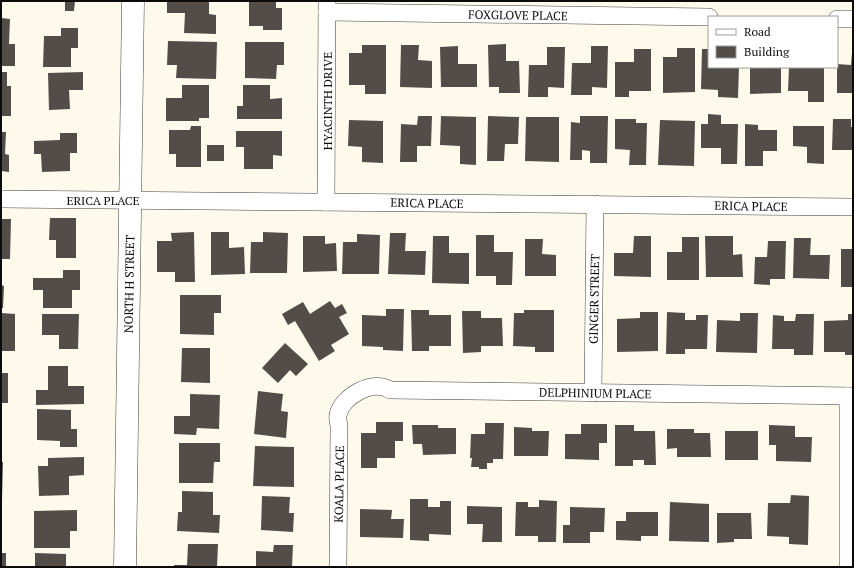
<svg xmlns="http://www.w3.org/2000/svg" width="854" height="568" font-family="'PT Serif',serif">
	<style>
		.building { fill: #534d49 }
		.lines { fill: none; stroke-linecap: round; stroke-linejoin: round }
		.minor-casing { stroke: #3e3e3e; stroke-width: 18 }
		.tertiary-casing { stroke: #3e3e3e; stroke-width: 23 }
		.minor { stroke: #fff; stroke-width: 17 }
		.tertiary { stroke: #fff; stroke-width: 22 }
		.labels { text-anchor: middle; dominant-baseline: central; stroke-width: 4; stroke-linejoin: round; paint-order: stroke }
		.street-label { font-size: 12px; fill: #0b0b0b; stroke: #fff }
	</style>
	<rect width="100%" height="100%" fill="#fdfaec"/>
	<!-- building -->
	<g class="building">
		<path d="M56,1H75L74,11H65V2H56Z"/>
		<path d="M167,1H209V14L216,15V34L184,33L185,13H167Z"/>
		<path d="M249,1H276V8H282V30H263V26H249Z"/>
		<path d="M1,18L10,19L9,44H15V66H1Z"/>
		<path d="M61,28H78V48H71V67H43L44,36H61Z"/>
		<path d="M168,41L217,42L216,79L176,78L177,65H167Z"/>
		<path d="M245,42H284V65H277L276,79L245,78Z"/>
		<path d="M506,44V61H519L520,93H499V87H489L488,45Z"/>
		<path d="M362,45H386V94H365V85H349V53H362Z"/>
		<path d="M401,45H419L418,60L432,61V88L400,87Z"/>
		<path d="M458,46V64H477V87H441L440,47Z"/>
		<path d="M591,46H608L607,88L592,87V95H571L572,63H591Z"/>
		<path d="M547,47H565L564,88L548,87V97H528L529,65H547Z"/>
		<path d="M677,48H695V92L663,93V57H677Z"/>
		<path d="M634,49H651V91H629V97H615V62H634Z"/>
		<path d="M702,49H709V67H739L738,98L718,97V90L701,89Z"/>
		<path d="M852,53H853V93H837V64L851,65Z"/>
		<path d="M750,67H781V93L750,94Z"/>
		<path d="M789,67L824,68V102H808V91H788Z"/>
		<path d="M1,72H7V86H11V116H1Z"/>
		<path d="M83,72V90H69L70,109L49,110L48,73Z"/>
		<path d="M182,85H209V118H199V121H166V98H182Z"/>
		<path d="M243,85H270V99L282,98V119H237V106H243Z"/>
		<path d="M708,114L721,115V124H738L737,164H721V148H701V124H708Z"/>
		<path d="M418,116H432L431,146H417V162H400L401,124L417,125Z"/>
		<path d="M441,116L476,117V165L460,164V146L440,145Z"/>
		<path d="M488,116L519,117L518,144H505L504,161H487Z"/>
		<path d="M580,116H608L607,163H590V151L582,150V160H570L571,122L580,123Z"/>
		<path d="M526,117H559V162L525,161Z"/>
		<path d="M615,119H636V123H647L646,165H629L630,150L615,149Z"/>
		<path d="M833,119H851V127H853V150H832Z"/>
		<path d="M349,120L383,121V163L362,162V147L348,146Z"/>
		<path d="M660,120L695,121L694,166L658,165Z"/>
		<path d="M745,124L758,125V130H777V151H763V166H745Z"/>
		<path d="M191,126H201V167H176V154H169V130H190Z"/>
		<path d="M793,126H824V164L807,163V147L793,146Z"/>
		<path d="M236,131H282V156L273,155V169H244V147H236Z"/>
		<path d="M1,132H6L5,154L9,155V172L1,171Z"/>
		<path d="M60,133H77V153H70V171L42,172L41,154H34V141L60,140Z"/>
		<rect x="207" y="145" width="17" height="16"/>
		<path d="M50,218H76V258H56V240H49Z"/>
		<path d="M1,219H11L10,259H1Z"/>
		<path d="M194,232L195,282H175V272H157V241H172L171,233Z"/>
		<path d="M211,232H229V248L244,247L245,274L211,275Z"/>
		<path d="M263,232L288,233L287,273H250L251,242H263Z"/>
		<path d="M390,233H406L405,251H426L425,275L388,274Z"/>
		<path d="M357,234L380,235L379,274H342L343,242H357Z"/>
		<path d="M476,235H494V252H513L512,285H496V276H476Z"/>
		<path d="M303,236H325V244L336,243L337,271L303,272Z"/>
		<path d="M433,236H449V253H469V284L432,283Z"/>
		<path d="M634,236H651V277L614,276V253H633Z"/>
		<path d="M705,236H733V255L742,254L743,277H706Z"/>
		<path d="M682,237H699V280H667V252H682Z"/>
		<path d="M794,238H811L810,255H830L829,279L793,278Z"/>
		<path d="M525,239H543L542,254L556,255V276H525Z"/>
		<path d="M768,241H786L785,279H770V285L754,284L755,257H767Z"/>
		<rect x="841" y="249" width="12" height="38"/>
		<path d="M63,270H80V290H72V308H43V290H33V278H63Z"/>
		<path d="M1,285L4,286L3,308H1Z"/>
		<path d="M180,295H221V313H214V335L180,334Z"/>
		<path d="M330,301L335,308L342,304L347,313L339,317L349,334L331,345L335,351L319,361L295,321L288,325L282,314L303,302L310,314Z"/>
		<path d="M386,309H404L403,351L383,350V347L362,346V315L386,316Z"/>
		<path d="M411,310H429V315H451V346H429V351H412Z"/>
		<path d="M524,310H554V352H535V347L513,346L514,313H524Z"/>
		<path d="M462,311H481V318H502L503,346H481V352L463,353Z"/>
		<path d="M640,312H658V351L617,352V319L640,318Z"/>
		<path d="M667,312L685,313V320H696V315H708L707,349H685V354H666Z"/>
		<path d="M1,313L15,314V351H1Z"/>
		<path d="M740,313H758L757,353L716,352L717,320L740,321Z"/>
		<path d="M42,314H79L78,349H59V335H42Z"/>
		<path d="M796,314H814L813,355H794V349H772L773,315L784,316V321H795Z"/>
		<path d="M848,314H853V355H845V352H824V321L848,320Z"/>
		<path d="M285,343L308,364L296,376L290,370L278,383L262,368Z"/>
		<path d="M182,348H210V383L181,382Z"/>
		<path d="M48,366H68V386H84V404L36,405V390H48Z"/>
		<rect x="1" y="373" width="7" height="30"/>
		<path d="M258,391L283,394L281,411L288,412L286,438L254,434Z"/>
		<path d="M190,394L220,395L219,429L197,428L196,435L174,434V416H190Z"/>
		<path d="M37,409L71,410V429H77V447H60V441L37,440Z"/>
		<path d="M376,422H403V441H395V458H377V468H361V433H376Z"/>
		<path d="M485,423H504L503,459H493V463H487V469H479V467H471L472,458H470L471,434H485Z"/>
		<path d="M581,424H607V443H599V460L565,459V434H581Z"/>
		<path d="M412,425H438V428H456V454L423,455L422,444H413Z"/>
		<path d="M615,425H634V431H655L656,465H644V460H633V466H615Z"/>
		<path d="M769,425L795,426V437H812L811,462L776,461V445H769Z"/>
		<path d="M514,427L532,428V431H549L548,456H514Z"/>
		<path d="M667,429H694V433H710L711,457H677V448L667,449Z"/>
		<rect x="725" y="431" width="33" height="29"/>
		<path d="M179,443H220V462H214L213,483H179Z"/>
		<path d="M255,446L294,447V487L253,486Z"/>
		<path d="M84,457V475L69,476V495L39,496L38,466H48V458Z"/>
		<path d="M1,462H3L2,500H1Z"/>
		<path d="M182,491L213,492V515H220L219,533L177,531L178,512H182Z"/>
		<path d="M791,495L809,496L808,545L789,544V537L767,536L768,503H790Z"/>
		<path d="M262,496L290,497L289,513H294L293,532L261,530Z"/>
		<path d="M410,499H428V507H440V501H451V535L429,534V541L410,540Z"/>
		<path d="M539,500L557,501L556,542H538V536H515L516,502H528V507H539Z"/>
		<path d="M670,502L709,504V542L669,541Z"/>
		<path d="M467,506L502,507V542H482L483,524H467Z"/>
		<path d="M570,507L605,508L604,532H590V543H563V525H570Z"/>
		<path d="M360,509L392,510L391,519H404L403,538L360,537Z"/>
		<path d="M77,510V531H70V548H34V511Z"/>
		<path d="M626,512H658V536H641V541L616,540V521H626Z"/>
		<path d="M717,513H751L752,539H734V542L717,543Z"/>
		<path d="M188,544H218L217,567H174V565H187Z"/>
		<path d="M274,545H293L292,567H256V551L273,552Z"/>
		<rect x="1" y="553" width="5" height="14"/>
		<path d="M35,553L66,554V567H35Z"/>
	</g>
	<g class="lines">
		<defs>
			<g id="minor">
				<path d="M327,12L709,17"/>
				<path d="M837,19H853"/>
				<path d="M1,199L853,207"/>
				<path d="M326,202L327,2"/>
				<path d="M593,393L595,204"/>
				<path d="M338,567L339,427C339,423 337,419 338,415C342,396 373,379 390,390L853,396"/>
				<path d="M848,567V396"/>
			</g>
			<path id="tertiary" d="M125,567L133,1"/>
		</defs>
		<!-- minor casing -->
		<use href="#minor" class="minor-casing"/>
		<!-- tertiary casing -->
		<use href="#tertiary" class="tertiary-casing"/>
		<!-- minor -->
		<use href="#minor" class="minor"/>
		<!-- tertiary -->
		<use href="#tertiary" class="tertiary"/>
	</g>
	<g class="labels">
		<!-- street labels -->
		<g class="street-label">
			<text transform="translate(518 15) rotate(1)">FOXGLOVE PLACE</text>
			<text transform="translate(327 101) rotate(-90)">HYACINTH DRIVE</text>
			<text x="103" y="200">ERICA PLACE</text>
			<text transform="translate(427 203) rotate(1)">ERICA PLACE</text>
			<text transform="translate(751 206) rotate(1)">ERICA PLACE</text>
			<text transform="translate(129 284) rotate(-89)">NORTH H STREET</text>
			<text transform="translate(594 299) rotate(-89)">GINGER STREET</text>
			<text transform="translate(595 393) rotate(1)">DELPHINIUM PLACE</text>
			<text transform="translate(339 484) rotate(-89)">KOALA PLACE</text>
		</g>
	</g>
	<!-- border -->
	<rect width="854" height="568" fill="none" stroke="#0b0b0b" stroke-width="4"/>
	<!-- legend -->
	<rect x="708" y="16" width="130" height="52" fill="#ffffff" stroke="#9d9d9d"/>
	<rect x="716" y="29" width="20" height="6" fill="#ffffff" stroke="#9d9d9d"/>
	<text x="744" y="36" font-size="12" fill="#0b0b0b">Road</text>
	<rect x="716" y="46" width="20" height="12" fill="#534d49" stroke="#9d9d9d"/>
	<text x="744" y="56" font-size="12" fill="#0b0b0b">Building</text>
</svg>
